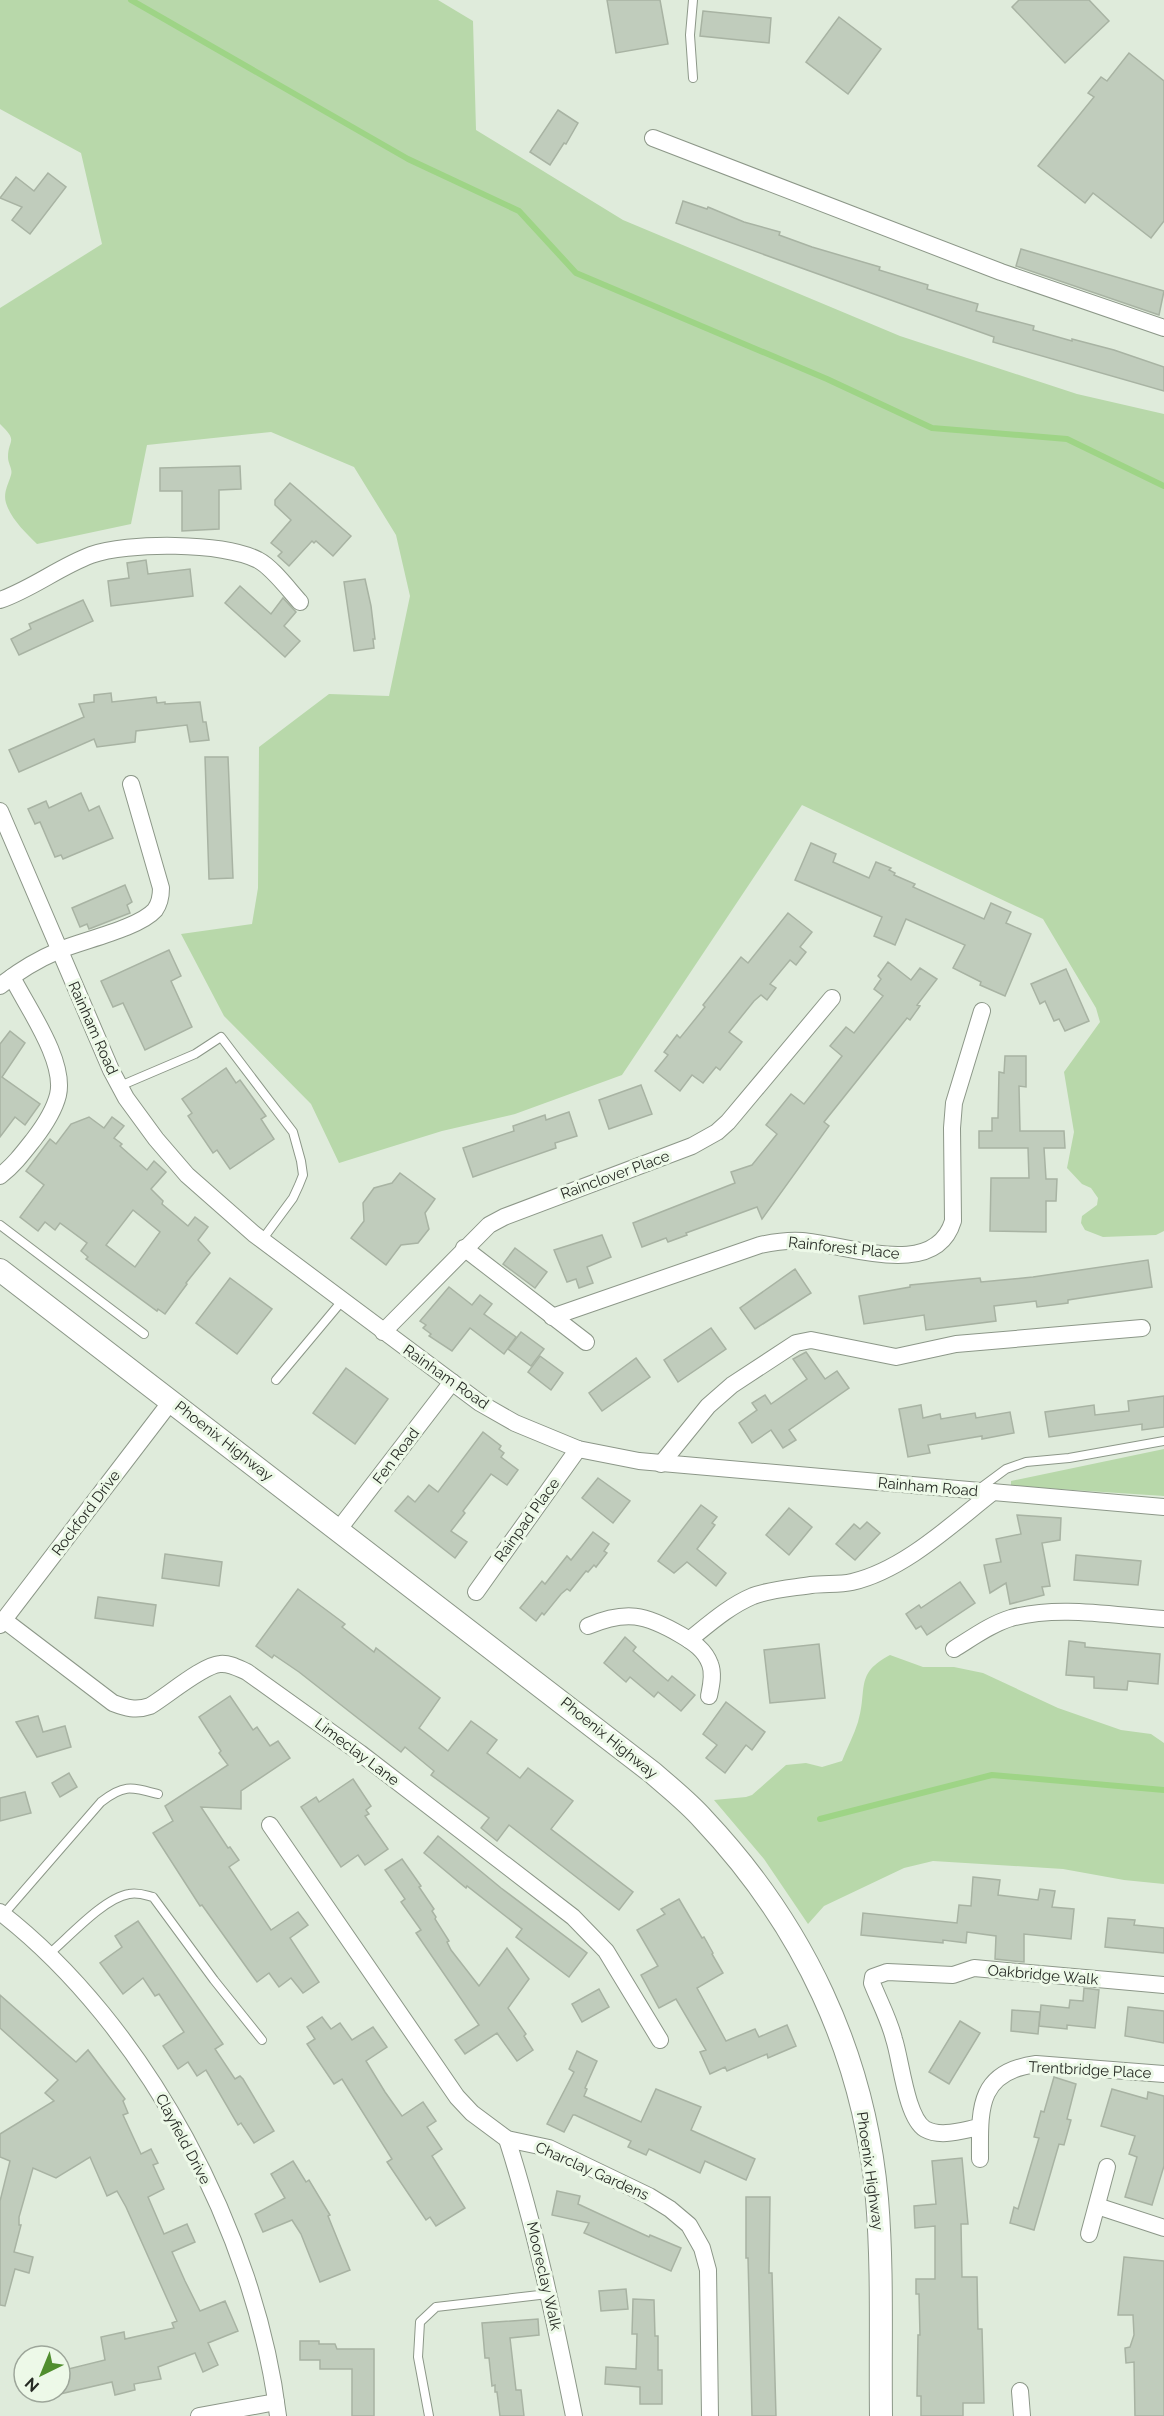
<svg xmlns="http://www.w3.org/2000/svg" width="1164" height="2416" font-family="Raleway,sans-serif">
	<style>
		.green { fill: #b8d8aa }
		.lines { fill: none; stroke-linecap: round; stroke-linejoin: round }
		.stream { stroke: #9ed486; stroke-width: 6 }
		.building { fill: #c0ccbc; stroke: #a8b3a3; stroke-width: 1.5; fill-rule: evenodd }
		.lane-casing { stroke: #8c9788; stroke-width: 10 }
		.street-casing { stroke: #8c9788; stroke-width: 18 }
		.secondary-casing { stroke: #8c9788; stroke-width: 24 }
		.lane { stroke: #fff; stroke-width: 8 }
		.street { stroke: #fff; stroke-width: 16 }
		.secondary { stroke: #fff; stroke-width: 22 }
		.labels { text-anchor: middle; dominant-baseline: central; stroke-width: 6; stroke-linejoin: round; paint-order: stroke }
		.street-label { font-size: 15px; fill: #262a24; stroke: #edf9e8 }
	</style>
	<rect width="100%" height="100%" fill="#dfebdb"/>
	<!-- green -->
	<g class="green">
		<path d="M0,0H438L473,21L476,130L623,220L900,336L1077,394L1164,414V1231L1156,1235L1103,1237L1085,1230L1081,1223L1082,1216L1097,1205L1098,1198L1091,1188L1082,1184L1067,1168L1074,1132L1064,1072L1100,1022L1096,1008L1043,919L802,805L622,1075L515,1114L442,1131L339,1163L311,1104L224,1016L181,934L252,924L258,888L259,747L329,694L389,696L410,596L396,535L354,467L271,432L147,445L131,524L37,544C25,532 11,519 6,503C3,493 8,485 11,475C13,469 8,464 8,457C8,439 19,442 0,424V308L102,244L81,153L0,109Z"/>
		<path d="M1164,1449V1496L1011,1486V1481Z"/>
		<path d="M890,1655L923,1667H954L983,1673L1058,1708L1121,1730L1151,1734L1164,1743V1884L1124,1880L1063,1869L933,1861L904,1868L824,1906L808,1924L764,1859L714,1800L746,1797L752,1795L786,1765L806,1763L822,1767L842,1761C847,1748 854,1735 858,1722C868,1689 854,1674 890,1655Z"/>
	</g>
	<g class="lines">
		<!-- stream -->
		<g class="stream">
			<path d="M131,0L408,159L519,211L576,273L827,379L932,428L1067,439L1164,486"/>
			<path d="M820,1819L992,1775L1164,1790"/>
		</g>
	</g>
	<!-- building -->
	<g class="building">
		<path d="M607,0H660L668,44L616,53Z"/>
		<path d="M1019,0H1089L1109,21L1065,63L1012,7Z"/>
		<path d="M703,11L771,18L769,43L700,36Z"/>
		<path d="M839,17L881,49L848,94L806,62Z"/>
		<path d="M1129,53L1164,81V221L1151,238L1093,193L1085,203L1038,166L1094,97L1088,93L1101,77L1107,81Z"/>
		<path d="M558,110L578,123L566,144L564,143L550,165L530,152Z"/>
		<path d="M48,173L66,187L30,234L12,220L22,207L0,198L16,177L34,191Z"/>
		<path d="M683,201L707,209L708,207L744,222L780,232L779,235L812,247L880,267L879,270L928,285L927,289L978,304L976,311L1034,326L1033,330L1072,341V339L1114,350L1164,367V391L993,342L994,337L676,223Z"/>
		<path d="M1021,249L1164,291L1159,315L1016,266Z"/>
		<path d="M240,466L241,489L219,490V529L182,531V491H160V468Z"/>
		<path d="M290,483L351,536L333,556L316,541L314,543L312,541L289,566L278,556L282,552L271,543L291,520L275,505V500Z"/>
		<path d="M146,560L148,574L190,569L193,596L111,606L108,581L129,578L127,563Z"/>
		<path d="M365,579L371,606L375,639H373L374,648L354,651L344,582Z"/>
		<path d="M240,586L271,614L283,598L296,612L284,626L300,641L285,657L225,603Z"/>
		<path d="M83,600L93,621L19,655L11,639L31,629L29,624Z"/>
		<path d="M111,693L112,702L156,697L157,703L165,702V704L200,702L203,722H206L209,740L190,742L187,725L136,731L135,742L97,747L94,739L19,772L9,750L84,717L79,704L94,702V695Z"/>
		<path d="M205,757H228L233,878L209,879Z"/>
		<path d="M81,793L89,811L99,806L113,838L63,859L61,855L55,857L40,822L35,824L28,809L46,801L49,808Z"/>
		<path d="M811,843L836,854L833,862L869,878L876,862L891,868L889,870L895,873L894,875L915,884L913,887L984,919L991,903L1011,912L1006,923L1031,934L1005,996L980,985L981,982L953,968L965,945L906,919L895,945L874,936L882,917L795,880Z"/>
		<path d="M125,885L132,902L127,905L130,913L89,929L87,924L80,927L72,908Z"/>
		<path d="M788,913L812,932L800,947L806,952L796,965L790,960L770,984L776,988L767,1000L761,995L754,1001L729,1032L742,1042L720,1070L716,1067L703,1083L692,1075L680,1091L655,1071L668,1055L664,1052L677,1035L680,1038L705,1007L703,1005L741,957L748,963Z"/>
		<path d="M169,950L181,976L171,981L192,1027L145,1050L123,1003L113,1007L101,981Z"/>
		<path d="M888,962L911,980L920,968L937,979L917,1005L920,1006L910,1020L907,1018L824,1122L829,1126L762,1219L757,1207L686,1233L687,1235L668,1242L666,1238L642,1247L633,1223L735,1183L731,1172L752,1165L777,1134L766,1125L791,1094L804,1104L842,1056L830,1046L846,1027L854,1033L883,996L874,989L881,979L878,976Z"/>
		<path d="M1066,969L1089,1021L1065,1031L1059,1019L1054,1021L1045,1001L1040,1004L1031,984Z"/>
		<path d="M10,1031L25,1043L2,1077L40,1104L25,1125L15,1117L0,1137V1044Z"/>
		<path d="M1005,1056H1026V1087L1019,1086L1020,1131H1064L1065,1148H1044L1046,1179H1057L1056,1201H1046V1232L990,1231L991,1178H1029L1028,1148H979V1131H992V1118H998L999,1072L1004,1073Z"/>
		<path d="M226,1068L236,1083L240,1080L266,1116L261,1119L274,1139L230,1169L217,1150L213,1153L188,1116L192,1113L182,1099Z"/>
		<path d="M641,1085L652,1114L609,1129L599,1100Z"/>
		<path d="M569,1112L577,1136L555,1143L556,1148L473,1177L463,1148L514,1131L513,1126L545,1115L546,1120Z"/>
		<path d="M89,1117L104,1128L112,1117L124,1126L114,1138L122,1144L120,1146L147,1170L154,1161L166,1172L151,1189L163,1201L162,1204L188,1226L195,1217L208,1227L198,1240L210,1253L186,1283L187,1284L165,1314L158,1309L157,1311L86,1259L88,1257L81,1251L87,1243L60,1223L55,1230L45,1222L38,1231L20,1217L44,1185L26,1171L50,1139L56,1144L71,1124ZM133,1210L160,1232L135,1267L106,1245Z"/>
		<path d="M400,1173L435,1199L425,1213L429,1229L418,1243L401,1245L386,1265L351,1238L364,1221L363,1203L374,1188L392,1183Z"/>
		<path d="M602,1235L611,1257L587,1267L593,1283L579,1288L576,1279L567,1282L554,1250Z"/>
		<path d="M515,1248L547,1272L535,1288L503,1264Z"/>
		<path d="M1148,1260L1152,1287L1068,1300V1303L1037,1307L1036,1301L994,1306L996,1321L926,1330L924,1315L864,1324L859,1296L910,1287V1285L980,1278L981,1282L1033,1277Z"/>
		<path d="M795,1269L811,1293L755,1329L740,1308Z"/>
		<path d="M230,1278L272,1309L237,1354L196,1323Z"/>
		<path d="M449,1287L472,1305L480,1295L492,1304L484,1314L516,1337L504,1354L470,1328L452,1351L429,1336L431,1334L423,1328L426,1325L420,1321Z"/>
		<path d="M711,1328L726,1349L678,1382L664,1360Z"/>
		<path d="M521,1332L544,1349L531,1366L508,1349Z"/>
		<path d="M806,1352L825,1379L837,1371L849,1388L789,1430L796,1440L783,1448L771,1430L752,1443L739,1423L757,1410L752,1403L765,1395L771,1404L807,1379L793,1359Z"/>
		<path d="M540,1356L563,1373L551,1390L528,1372Z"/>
		<path d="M636,1358L650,1377L602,1411L589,1393Z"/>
		<path d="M346,1368L388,1399L355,1444L313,1413Z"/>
		<path d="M1164,1396V1427L1142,1430V1424L1049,1437L1045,1412L1094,1405L1095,1415L1129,1411L1128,1401Z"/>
		<path d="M921,1405L923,1418L940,1414L941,1419L975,1413L976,1418L1010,1412L1014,1433L982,1439V1436L928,1445L930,1453L908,1457L899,1409Z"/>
		<path d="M483,1432L501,1446L499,1449L504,1453L501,1457L518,1470L507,1485L491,1474L463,1511L465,1513L451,1531L467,1542L455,1558L395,1511L408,1496L415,1502L429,1485L438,1492Z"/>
		<path d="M598,1478L630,1501L613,1523L582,1498Z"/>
		<path d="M701,1505L717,1517L712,1523L715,1525L697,1549L726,1573L716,1586L687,1562L674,1573L658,1561Z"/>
		<path d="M789,1508L812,1527L789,1555L766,1535Z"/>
		<path d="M1017,1515L1061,1518L1060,1540L1042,1543L1050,1586L1042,1587L1044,1595L1010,1604L1006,1583L990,1593L984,1565L1001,1562L996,1539L1021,1534Z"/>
		<path d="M867,1522L880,1533L855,1560L836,1544L854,1524L860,1529Z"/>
		<path d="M593,1532L609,1544L604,1551L607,1553L596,1567L594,1565L588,1572L586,1571L570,1591L567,1589L561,1594L544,1615L542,1613L536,1621L520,1608L542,1581L545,1584L567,1556L571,1560Z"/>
		<path d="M165,1554L222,1562L219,1586L162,1578Z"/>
		<path d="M1076,1555L1141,1561L1138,1585L1074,1580Z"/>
		<path d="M960,1582L975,1603L927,1635L921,1626L916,1629L906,1614L919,1605L921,1608Z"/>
		<path d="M298,1589L345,1624L342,1627L374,1652L376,1648L440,1698L419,1728L448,1751L471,1721L497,1740L487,1753L520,1778L528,1768L573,1801L551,1829L633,1892L619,1910L509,1825L497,1841L481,1828L489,1818L431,1775L434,1771L405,1747L401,1752L299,1672L274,1655L272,1658L256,1646Z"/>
		<path d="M98,1597L156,1605L153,1626L95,1618Z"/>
		<path d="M625,1637L636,1647L633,1651L656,1671L668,1681L672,1676L695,1695L681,1711L658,1692L654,1697L630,1677L626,1682L604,1663Z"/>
		<path d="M1069,1641L1085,1643V1647L1160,1654L1158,1684L1128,1681L1127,1690L1094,1688V1677L1066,1675Z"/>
		<path d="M819,1644L825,1698L770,1703L764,1650Z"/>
		<path d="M230,1696L253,1730L257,1727L270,1746L278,1741L290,1758L241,1791V1809L201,1807L228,1848L230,1847L239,1860L229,1867L271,1930L298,1912L308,1925L290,1938L319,1982L303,1993L291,1978L279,1987L269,1973L257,1982L202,1905L200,1906L153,1833L173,1821L165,1806L228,1765L219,1753L221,1751L199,1717Z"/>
		<path d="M726,1702L765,1732L752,1750L746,1745L725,1773L706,1758L717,1745L703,1734Z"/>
		<path d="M38,1716L43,1732L65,1726L71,1747L37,1757L16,1722Z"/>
		<path d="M69,1773L77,1787L60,1797L52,1783Z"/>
		<path d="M353,1779L371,1806L366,1810L369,1814L365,1816L388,1849L365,1865L358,1855L341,1867L301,1807L316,1797L319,1802Z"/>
		<path d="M25,1792L31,1813L0,1821V1798Z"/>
		<path d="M438,1836L501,1888L587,1953L569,1977L516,1937L522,1929L467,1886L466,1888L424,1853Z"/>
		<path d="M402,1859L421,1886L419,1887L434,1909L432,1911L436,1917L435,1919L449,1941L447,1942L451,1950L479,1986L507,1948L529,1979L508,2008L526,2034L524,2036L533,2050L517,2061L497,2033L465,2054L455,2040L479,2025L416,1933L421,1930L401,1902L405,1899L385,1870Z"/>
		<path d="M973,1877L1000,1880L998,1895L1038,1900L1040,1889L1055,1891L1052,1907L1074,1909L1071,1939L1024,1934V1962L995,1959L996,1936L967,1932L966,1943L943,1940V1943L861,1935L863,1913L957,1923L959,1905L971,1906Z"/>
		<path d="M679,1899L702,1938L704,1937L713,1953L712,1954L723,1973L697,1988L726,2041L755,2029L759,2037L787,2025L796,2046L768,2058L767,2054L727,2071L725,2067L710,2074L700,2052L706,2050L676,1999L659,2008L641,1975L658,1966L637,1930L665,1914L661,1909Z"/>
		<path d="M1108,1918L1135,1920L1134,1925L1164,1928V1953L1105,1947Z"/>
		<path d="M138,1921L223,2044L215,2049L235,2079L240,2076L243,2079L274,2131L254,2143L241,2123L238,2125L206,2070L197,2076L188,2062L178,2069L163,2046L184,2032L159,1994L155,1996L143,1978L123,1994L100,1963L122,1947L115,1936Z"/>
		<path d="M1084,1988L1099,1990L1095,2028L1067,2025V2029L1039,2026L1041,2005L1069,2008L1070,2000L1083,2001Z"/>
		<path d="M599,1989L609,2007L582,2022L572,2004Z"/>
		<path d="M0,1995L76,2062L88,2050L125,2099L123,2101L128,2113L123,2115L141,2154L151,2149L158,2163L153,2165L164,2189L148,2197L164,2234L187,2224L195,2242L172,2252L185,2281L200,2311L225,2301L238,2331L208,2343L218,2365L203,2372L195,2353L158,2367L161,2379L134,2384L135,2390L115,2395L112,2382L60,2394V2371L105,2360L101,2337L124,2332L125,2339L174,2328L172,2323L177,2321L126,2207L117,2191L107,2196L90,2157L56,2178L33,2168L19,2217V2225H21L14,2252L33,2257L29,2273L15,2269L5,2306L0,2305V2201L10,2161L0,2157V2134L54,2101L45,2093L58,2080L0,2028Z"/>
		<path d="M1128,2007L1164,2011V2043L1125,2036Z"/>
		<path d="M1012,2010L1040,2012L1038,2034L1011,2031Z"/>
		<path d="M322,2017L331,2029L340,2023L352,2040L373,2027L387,2047L366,2061L385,2092L402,2116L423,2102L436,2121L427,2127L442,2149L432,2156L465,2208L436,2226L430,2217L426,2220L387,2162L392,2159L342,2079L334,2084L307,2044L315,2039L307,2027Z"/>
		<path d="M960,2021L980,2033L949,2084L929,2072Z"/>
		<path d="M577,2051L597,2061L585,2088L587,2089L584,2096L641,2122L656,2089L701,2107L691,2130L755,2159L746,2180L705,2161L700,2173L649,2149L646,2155L628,2147L631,2141L575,2115H573L564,2132L547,2124L574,2072L569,2069Z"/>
		<path d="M1054,2077L1076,2084L1067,2119L1071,2120L1064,2145L1059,2144L1034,2230L1010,2223L1014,2207L1018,2209L1039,2138L1034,2137L1041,2111L1044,2112Z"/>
		<path d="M1112,2089L1147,2099L1148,2092L1164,2096V2166L1152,2205L1125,2197L1137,2157L1129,2154L1135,2136L1101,2126Z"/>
		<path d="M962,2158L968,2224H961L962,2277H977L978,2329H982L984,2403H963V2416H921V2396H917L918,2335H920L919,2294H916V2279H935V2226L915,2228L914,2206L936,2204L932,2161Z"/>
		<path d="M293,2161L306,2182L309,2180L330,2215L328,2216L350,2270L320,2282L301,2234L292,2220L263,2232L255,2214L285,2198L271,2174Z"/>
		<path d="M557,2191L580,2196L578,2204L649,2237L650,2235L681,2248L671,2271L584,2233L589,2223L552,2215Z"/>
		<path d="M746,2197H770L769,2273H772L776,2416H752L748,2258H746Z"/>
		<path d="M1124,2257L1164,2261V2416H1135L1134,2362L1126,2363L1125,2348L1130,2347L1134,2335L1133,2315H1118Z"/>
		<path d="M626,2289L628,2309L601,2311L599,2291Z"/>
		<path d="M633,2299L654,2300L655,2336H658V2370H662V2404H640V2387L605,2384L606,2367L636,2369L637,2334H632Z"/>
		<path d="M538,2319L539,2335L510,2338L516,2390H521L524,2416H500L497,2392H495V2385L492,2386L489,2358H485L482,2323Z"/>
		<path d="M300,2341H319V2344H335L337,2349H374V2416H352V2369H320V2360H300Z"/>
	</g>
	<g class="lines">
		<defs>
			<g id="lane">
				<path d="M693,0L690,35L693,78"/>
				<path d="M120,1086L195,1054L221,1037L293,1132L301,1161L303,1175L299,1185L293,1198L262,1240"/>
				<path d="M0,1225L144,1334"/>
				<path d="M276,1380L342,1301"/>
				<path d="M979,1489L1006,1469L1026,1462L1069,1458L1164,1441"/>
				<path d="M3,1915L101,1802C124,1784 131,1787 158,1794"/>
				<path d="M49,1954C69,1937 104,1898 129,1894C138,1892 145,1895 153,1897L214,1980L262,2040"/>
				<path d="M429,2416L418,2357L420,2322L436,2307L548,2294"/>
			</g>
			<g id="street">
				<path d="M653,138L1001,272L1164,328"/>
				<path d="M0,600C32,589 59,567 91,555C127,542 224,542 258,560C272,567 289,590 300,602"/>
				<path d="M0,811L111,1070L126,1098L156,1139L187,1175L254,1234L480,1403L515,1423L578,1449L639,1461L1164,1507"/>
				<path d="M0,986C17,972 39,959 60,950C84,940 139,928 155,910C160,903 161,897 161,888L131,784"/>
				<path d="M0,1176C14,1165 23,1153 34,1139C44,1126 54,1111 58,1095C66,1061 27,1007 12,977"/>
				<path d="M464,1248L586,1342"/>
				<path d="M552,1317L760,1245C774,1242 788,1240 802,1241C846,1244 935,1281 953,1221L952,1128L954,1103L982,1011"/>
				<path d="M383,1332L489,1225L504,1217L692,1146L717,1132L728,1122L832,998"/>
				<path d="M661,1464L708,1406L732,1385L796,1343L811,1340L896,1357L956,1344L1142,1328"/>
				<path d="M339,1529L452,1382"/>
				<path d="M476,1592L578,1449"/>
				<path d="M4,1620L113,1703C126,1708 136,1711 150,1706C167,1696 203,1665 220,1664C230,1663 238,1668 247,1672L360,1753L573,1917L606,1951L660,2040"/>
				<path d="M0,1625L172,1400"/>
				<path d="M588,1626C626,1610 645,1614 681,1635C693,1642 705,1650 710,1664C714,1674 711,1686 709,1696"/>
				<path d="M689,1640C709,1624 729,1606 753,1596C771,1589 792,1588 811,1585C824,1583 839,1585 852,1582C904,1570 952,1524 993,1492"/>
				<path d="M954,1649C972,1638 991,1624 1011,1618C1060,1605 1114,1616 1164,1619"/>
				<path d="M270,1825L457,2097L472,2113L507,2139L549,2148L649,2196L670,2209L689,2225L702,2248L708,2270L710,2416"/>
				<path d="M0,1912C146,2025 256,2234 278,2416"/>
				<path d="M980,2127C963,2130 941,2138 925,2129C906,2117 901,2060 894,2039C889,2019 879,2001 872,1983L873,1977L887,1972L953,1975L974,1968L1164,1985"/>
				<path d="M507,2139C536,2230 555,2322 574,2416"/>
				<path d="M980,2159C980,2111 976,2072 1036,2064L1164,2074"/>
				<path d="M1097,2206L1164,2228"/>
				<path d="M1089,2234L1107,2167"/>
				<path d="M1020,2391L1022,2416"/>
				<path d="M199,2416L276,2402"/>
			</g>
			<path id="secondary" d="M0,1270L653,1773C670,1788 688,1802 703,1819C803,1925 864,2053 877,2199C883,2271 880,2344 881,2416"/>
		</defs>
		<!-- lane casing -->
		<use href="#lane" class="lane-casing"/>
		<!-- street casing -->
		<use href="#street" class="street-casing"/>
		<!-- secondary casing -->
		<use href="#secondary" class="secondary-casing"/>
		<!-- lane -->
		<use href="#lane" class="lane"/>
		<!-- street -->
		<use href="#street" class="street"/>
		<!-- secondary -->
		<use href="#secondary" class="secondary"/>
	</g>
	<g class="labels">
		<!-- street labels -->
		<g class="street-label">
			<text transform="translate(93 1028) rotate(66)">Rainham Road</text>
			<text transform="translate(615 1175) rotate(-20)">Rainclover Place</text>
			<text transform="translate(844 1248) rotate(6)">Rainforest Place</text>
			<text transform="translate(446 1377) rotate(35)">Rainham Road</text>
			<text transform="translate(224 1441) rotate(38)">Phoenix Highway</text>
			<text transform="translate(396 1456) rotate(-53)">Fen Road</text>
			<text transform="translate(928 1487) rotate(5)">Rainham Road</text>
			<text transform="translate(86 1513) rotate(-53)">Rockford Drive</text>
			<text transform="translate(527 1520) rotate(-54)">Rainpad Place</text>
			<text transform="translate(609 1738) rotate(39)">Phoenix Highway</text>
			<text transform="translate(357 1752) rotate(37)">Limeclay Lane</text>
			<text transform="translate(1043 1975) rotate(5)">Oakbridge Walk</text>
			<text transform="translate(1090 2070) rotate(3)">Trentbridge Place</text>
			<text transform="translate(183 2139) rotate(62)">Clayfield Drive</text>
			<text transform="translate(592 2171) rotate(24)">Charclay Gardens</text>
			<text transform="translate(870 2171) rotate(82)">Phoenix Highway</text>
			<text transform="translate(544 2276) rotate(77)">Mooreclay Walk</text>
		</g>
	</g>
	<!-- north arrow -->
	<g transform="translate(42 2374) rotate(223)"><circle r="28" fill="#edf9e8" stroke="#9da69a" stroke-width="1.5"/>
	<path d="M0-4.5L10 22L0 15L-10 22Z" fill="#508e2e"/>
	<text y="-9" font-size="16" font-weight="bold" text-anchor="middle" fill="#262a24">N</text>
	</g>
</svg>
